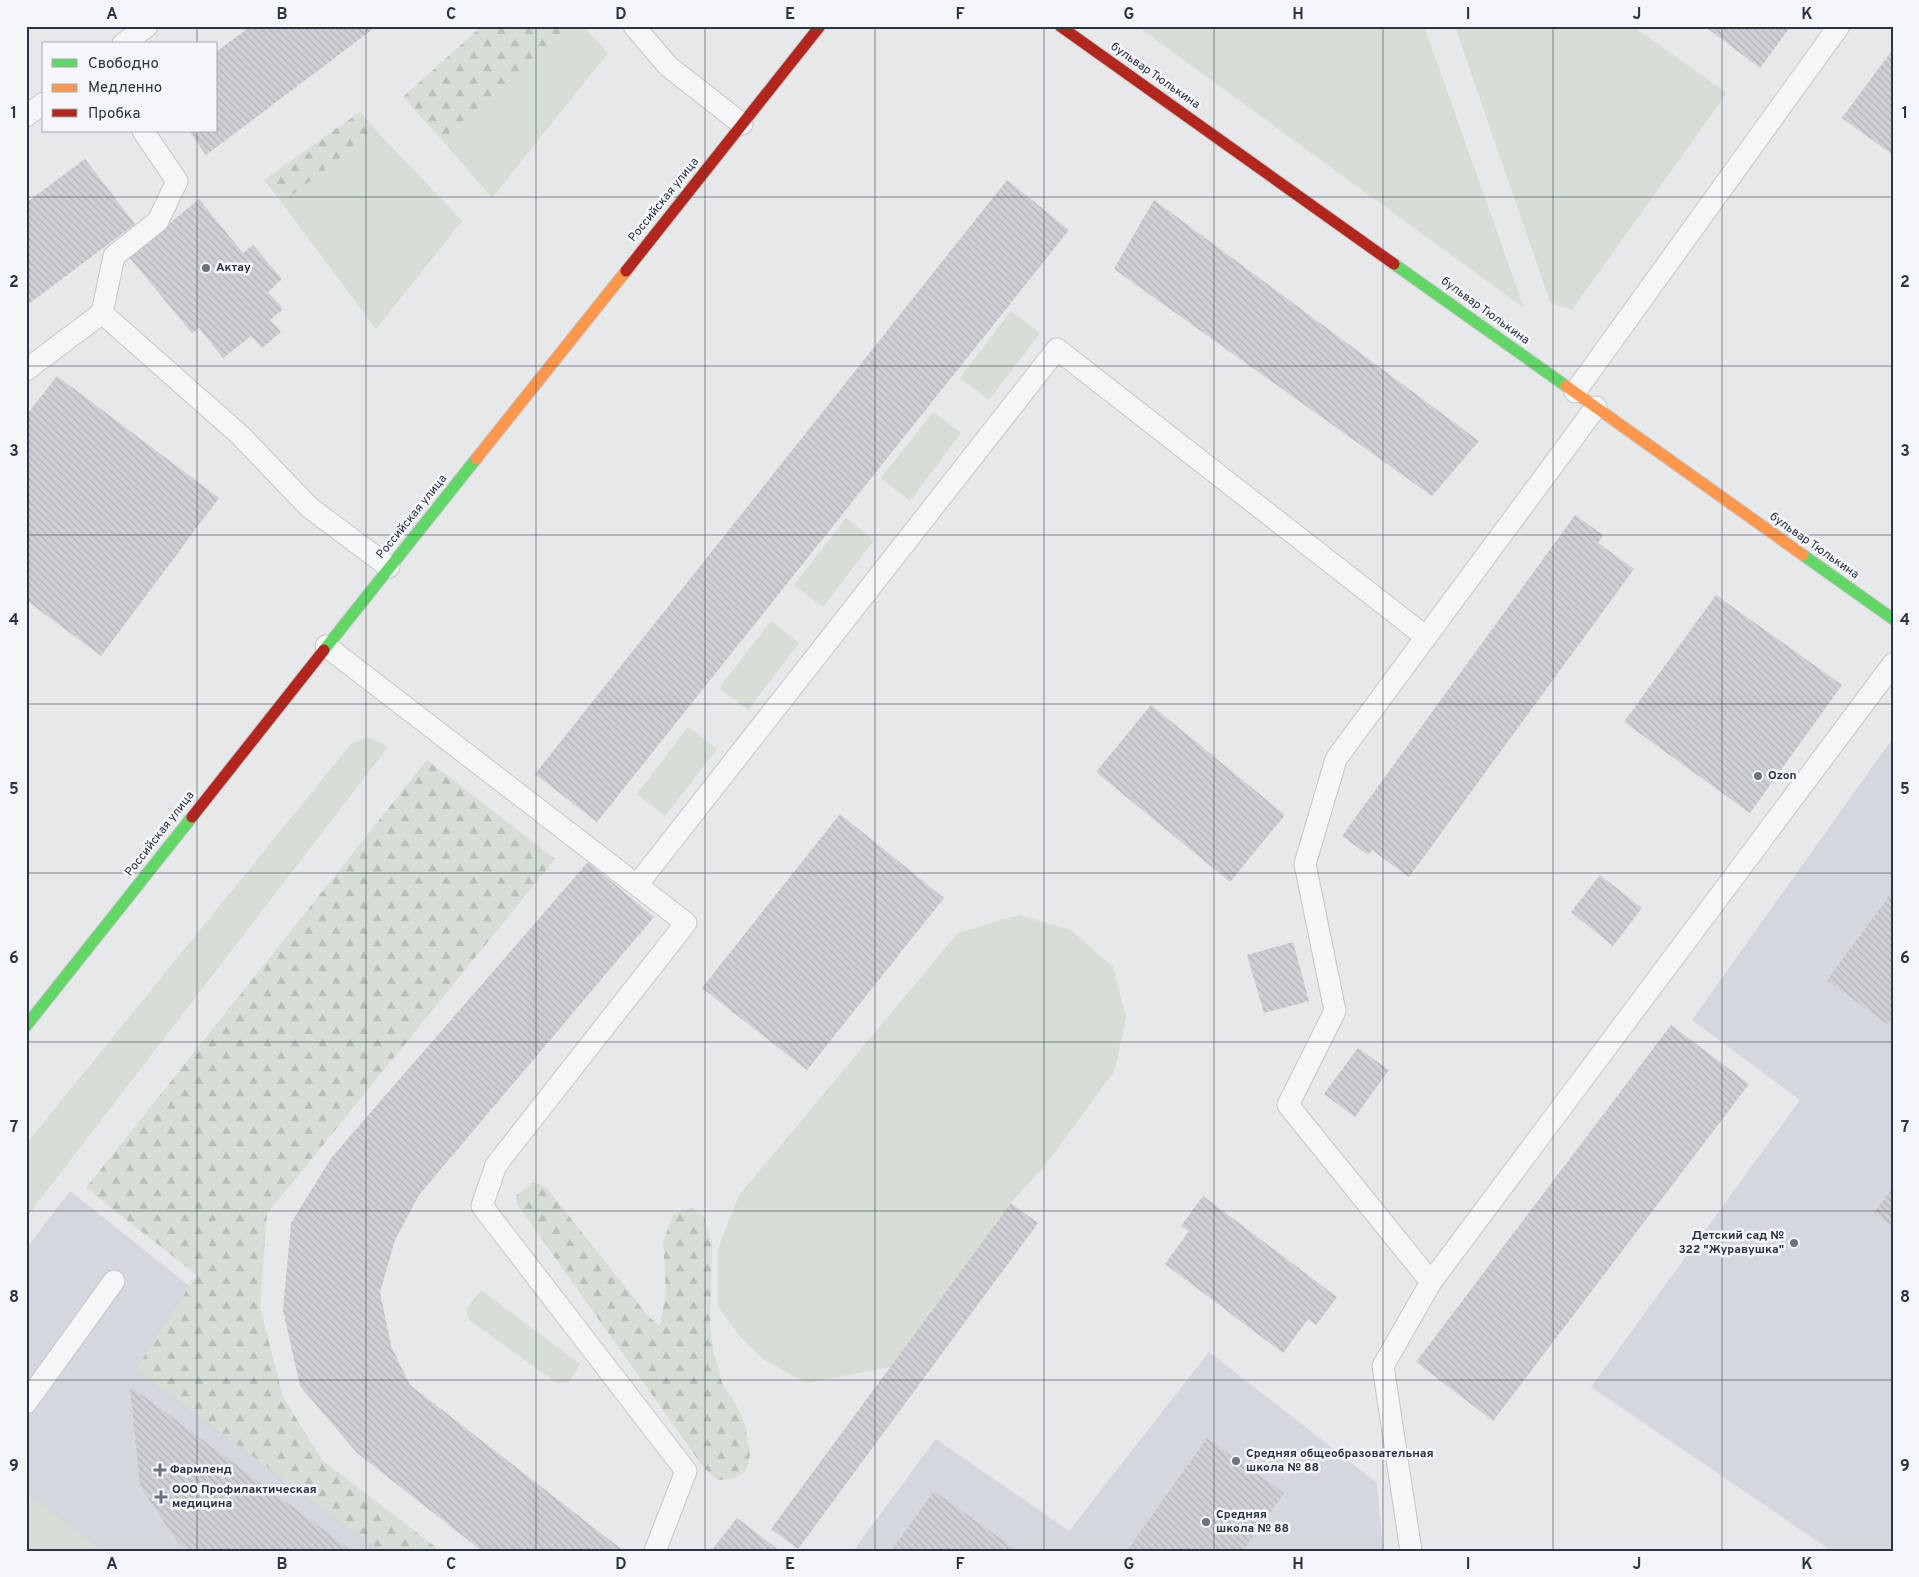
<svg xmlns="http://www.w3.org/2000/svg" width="1919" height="1577" font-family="Overpass,sans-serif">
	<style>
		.built { fill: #d4d7dd }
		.grass { fill: #d6ded6 }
		.forest { fill: url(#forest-firs) }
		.building { fill: url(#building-back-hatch) }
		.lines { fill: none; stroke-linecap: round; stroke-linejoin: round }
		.lane-casing { stroke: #c4c6c8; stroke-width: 23 }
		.fast-casing { stroke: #c4c6c8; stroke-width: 13 }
		.slow-casing { stroke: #c4c6c8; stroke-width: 13 }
		.jam-casing { stroke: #c4c6c8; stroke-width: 13 }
		.lane { stroke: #f5f6f7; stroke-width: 21 }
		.fast { stroke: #63d668; stroke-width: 11 }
		.slow { stroke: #ff974d; stroke-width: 11 }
		.jam { stroke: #b3261e; stroke-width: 11 }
		.grid { fill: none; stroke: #2b3445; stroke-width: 1; stroke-opacity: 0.55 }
		.poi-dot { fill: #6c737f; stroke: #f4f6f9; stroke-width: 2 }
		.labels { text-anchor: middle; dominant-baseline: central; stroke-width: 5; stroke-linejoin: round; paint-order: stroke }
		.street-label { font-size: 12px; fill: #2b3445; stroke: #f4f6f9 }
		.poi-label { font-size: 12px; font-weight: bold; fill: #2b3445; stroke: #f4f6f9; text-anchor: start }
		.neatline { fill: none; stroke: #2b3445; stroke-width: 2 }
		.grid-label { font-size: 16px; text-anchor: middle; font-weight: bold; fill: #2b3445 }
	</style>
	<defs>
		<pattern id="forest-firs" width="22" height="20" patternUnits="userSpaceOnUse" patternTransform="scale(1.25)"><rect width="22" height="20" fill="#d6ded6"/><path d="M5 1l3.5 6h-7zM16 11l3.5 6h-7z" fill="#b8bfb9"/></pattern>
		<pattern id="building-back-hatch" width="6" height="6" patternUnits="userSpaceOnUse" patternTransform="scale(1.25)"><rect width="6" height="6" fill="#ced0d3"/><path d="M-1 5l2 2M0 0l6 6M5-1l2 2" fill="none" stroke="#b1b3b6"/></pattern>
	</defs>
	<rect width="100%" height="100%" fill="#e6e8ea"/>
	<!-- built -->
	<g class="built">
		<path d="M1893,738V1551H1832L1591,1387L1800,1100L1692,1020Z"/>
		<path d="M70,1191L192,1288L153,1361L398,1551H30L26,1548V1249Z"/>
		<path d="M1209,1352L1377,1483L1383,1551H853L936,1439L1069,1531Z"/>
	</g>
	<!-- grass -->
	<g class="grass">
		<path d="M571,26H583L608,53L492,198L442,140Z"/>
		<path d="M1137,26H1424L1524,308Z"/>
		<path d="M1455,26H1632L1727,93L1572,310L1550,302Z"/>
		<path d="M376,130L462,221L376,329L282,203Z"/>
		<path d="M1011,311L1040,333L989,400L960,378Z"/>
		<path d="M933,412L961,433L910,501L881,478Z"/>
		<path d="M846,518L874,540L823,607L794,585Z"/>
		<path d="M771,621L799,643L748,710L719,688Z"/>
		<path d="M688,727L717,749L665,816L637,794Z"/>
		<path d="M368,737L388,747L26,1218V1144L351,744Z"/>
		<path d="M1019,915L1071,930L1113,967L1126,1017L1115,1070L1050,1159L1011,1203L890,1367L807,1383L764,1360L742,1339L718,1307V1249L739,1195L958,933Z"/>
		<path d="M481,1290L580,1364L568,1383H557L469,1320L466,1309Z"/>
		<path d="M26,1493L103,1551H37L26,1543Z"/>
	</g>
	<!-- forest -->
	<g class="forest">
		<path d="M482,26H571L442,140L403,97Z"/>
		<path d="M360,112L376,130L282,203L264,180Z"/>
		<path d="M427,760L555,859L267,1214L260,1307L283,1397L322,1460L441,1551H380L136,1369L197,1275L86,1188Z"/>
		<path d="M533,1182L546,1187L648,1316L660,1326L666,1292L663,1243L673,1214L692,1208L704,1216L712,1243L710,1323L713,1349L722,1383L737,1406L745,1424L750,1455L745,1472L734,1479L718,1480L704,1468L517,1204L516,1196Z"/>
	</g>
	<!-- building -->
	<g class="building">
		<path d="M251,26H377L206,155L189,131H216V52Z"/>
		<path d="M1704,26H1791L1760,68Z"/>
		<path d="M1893,49V155L1842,118Z"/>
		<path d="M85,159L135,224L26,306V203Z"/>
		<path d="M1007,180L1069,230L597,822L535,774Z"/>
		<path d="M199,199L243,253L253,245L282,279L268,292L283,309L270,320L281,332L262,348L251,336L223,358L199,328L192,333L129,257Z"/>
		<path d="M1154,200L1479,441L1432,496L1114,269Z"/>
		<path d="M57,376L219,498L101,656L26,600V416Z"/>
		<path d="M1575,515L1603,535L1598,543L1634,569L1409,877L1372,850L1368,855L1342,836Z"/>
		<path d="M1716,595L1842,685L1750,813L1624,722Z"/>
		<path d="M1151,705L1285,815L1230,882L1096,772Z"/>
		<path d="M840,814L944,898L807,1070L702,988Z"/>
		<path d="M588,862L654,917L419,1195L395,1240L380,1292L391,1346L410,1385L624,1551H482L357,1453L300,1386L283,1310L291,1223L332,1157Z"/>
		<path d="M1600,875L1642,908L1613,946L1571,912Z"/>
		<path d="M1893,891V1017L1887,1024L1827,980Z"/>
		<path d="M1293,942L1309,1001L1264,1013L1247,955Z"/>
		<path d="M1671,1025L1749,1084L1493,1421L1416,1362Z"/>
		<path d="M1358,1048L1389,1070L1355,1117L1324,1094Z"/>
		<path d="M1893,1187V1227L1874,1213Z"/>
		<path d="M1203,1196L1337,1297L1316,1325L1308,1319L1283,1353L1165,1264L1189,1231L1181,1226Z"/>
		<path d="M1011,1203L1038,1223L798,1549L771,1529Z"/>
		<path d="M130,1386L352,1551H189L178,1543L140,1486Z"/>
		<path d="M1207,1438L1284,1493L1243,1551H1127Z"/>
		<path d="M934,1491L1018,1551H891Z"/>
		<path d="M737,1518L780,1551H711Z"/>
	</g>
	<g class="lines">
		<defs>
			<g id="lane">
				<path d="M634,26L668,66L742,124"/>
				<path d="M123,44L147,26"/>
				<path d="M26,116L44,103"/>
				<path d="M102,313L114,256L158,221L177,181L143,131"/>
				<path d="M26,370L102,313L240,435L309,507L389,567"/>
				<path d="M1575,392L1839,26"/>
				<path d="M326,646L686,923L496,1165L482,1206L686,1471L655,1551"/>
				<path d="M637,885L1057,349L1426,637L1596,407"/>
				<path d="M1431,1282L1893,664"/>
				<path d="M26,1403L114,1281"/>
				<path d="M1411,1551L1383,1366L1431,1282L1288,1105L1335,1011L1305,864L1336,759L1426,637"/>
			</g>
			<g id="fast">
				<path d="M1394,264L1566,386"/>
				<path d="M1803,555L1893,619"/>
				<path d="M324,650L476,459"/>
				<path d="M26,1026L192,817"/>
			</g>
			<g id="slow">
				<path d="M1566,386L1803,555"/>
				<path d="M476,459L626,271"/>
			</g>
			<g id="jam">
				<path d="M1060,26L1394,264"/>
				<path d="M626,271L820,26"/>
				<path d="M192,817L324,650"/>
			</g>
		</defs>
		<!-- lane casing -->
		<use href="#lane" class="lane-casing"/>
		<!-- fast casing -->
		<use href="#fast" class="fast-casing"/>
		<!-- slow casing -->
		<use href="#slow" class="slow-casing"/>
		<!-- jam casing -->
		<use href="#jam" class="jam-casing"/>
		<!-- lane -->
		<use href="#lane" class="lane"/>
		<!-- fast -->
		<use href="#fast" class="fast"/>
		<!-- slow -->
		<use href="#slow" class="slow"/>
		<!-- jam -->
		<use href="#jam" class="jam"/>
	</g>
	<!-- grid -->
	<path class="grid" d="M197,26V44M366,26V1551M536,26V1551M705,26V1551M875,26V1551M1044,26V1551M1214,26V1551M1383,26V1551M1553,26V1551M1722,26V1551M197,131V1551M26,197H1893M26,366H1893M26,535H1893M26,704H1893M26,873H1893M26,1042H1893M26,1211H1893M26,1380H1893"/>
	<!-- markers -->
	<g class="poi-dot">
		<circle cx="206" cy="268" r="5"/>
		<circle cx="1758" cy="776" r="5"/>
		<circle cx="1794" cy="1243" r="5"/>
		<circle cx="1236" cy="1461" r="5"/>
		<path d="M157.5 1462.5h5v5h5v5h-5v5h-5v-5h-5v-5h5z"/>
		<path d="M158.5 1489.5h5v5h5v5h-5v5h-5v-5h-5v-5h5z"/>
		<circle cx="1206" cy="1522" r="5"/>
	</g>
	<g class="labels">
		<!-- street labels -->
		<g class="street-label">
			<text transform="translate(1155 76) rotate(35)">бульвар Тюлькина</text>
			<text transform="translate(664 200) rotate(-51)">Российская улица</text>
			<text transform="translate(1485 311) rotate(36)">бульвар Тюлькина</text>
			<text transform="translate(412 517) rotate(-51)">Российская улица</text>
			<text transform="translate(1814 546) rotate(35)">бульвар Тюлькина</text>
			<text transform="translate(160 834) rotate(-52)">Российская улица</text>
		</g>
		<!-- poi labels -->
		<g class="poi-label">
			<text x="216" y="268">Актау</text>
			<text x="1768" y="776">Ozon</text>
			<text x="1784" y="1236" text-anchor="end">Детский сад №<tspan x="1784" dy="14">322 "Журавушка"</tspan></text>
			<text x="1246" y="1454">Средняя общеобразовательная<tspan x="1246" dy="14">школа № 88</tspan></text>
			<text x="170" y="1470">Фармленд</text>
			<text x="172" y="1490">ООО Профилактическая<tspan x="172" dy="14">медицина</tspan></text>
			<text x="1216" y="1515">Средняя<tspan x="1216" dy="14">школа № 88</tspan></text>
		</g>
	</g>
	<!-- border -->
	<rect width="1919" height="1577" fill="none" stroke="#f4f6f9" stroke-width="55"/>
	<!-- legend -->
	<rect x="42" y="42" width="175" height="90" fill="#f4f6f9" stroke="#a4a8b1"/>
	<rect x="52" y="59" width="25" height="8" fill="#63d668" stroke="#a4a8b1"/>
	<text x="88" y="68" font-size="15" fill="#2b3445">Свободно</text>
	<rect x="52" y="84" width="25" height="8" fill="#ff974d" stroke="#a4a8b1"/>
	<text x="88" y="92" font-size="15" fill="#2b3445">Медленно</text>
	<rect x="52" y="109" width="25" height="8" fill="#b3261e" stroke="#a4a8b1"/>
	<text x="88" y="118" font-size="15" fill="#2b3445">Пробка</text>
	<rect x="28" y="28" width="1864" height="1522" class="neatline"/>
	<g class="grid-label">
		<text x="112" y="19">A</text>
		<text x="282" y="19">B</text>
		<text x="451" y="19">C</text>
		<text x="621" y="19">D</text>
		<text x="790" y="19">E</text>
		<text x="960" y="19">F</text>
		<text x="1129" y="19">G</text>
		<text x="1298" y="19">H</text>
		<text x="1468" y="19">I</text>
		<text x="1637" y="19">J</text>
		<text x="1807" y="19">K</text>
		<text x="14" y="118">1</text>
		<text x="1905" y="118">1</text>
		<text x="14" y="287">2</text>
		<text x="1905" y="287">2</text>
		<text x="14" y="456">3</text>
		<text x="1905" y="456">3</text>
		<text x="14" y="625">4</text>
		<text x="1905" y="625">4</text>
		<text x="14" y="794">5</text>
		<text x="1905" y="794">5</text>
		<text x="14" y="963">6</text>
		<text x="1905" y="963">6</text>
		<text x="14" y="1132">7</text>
		<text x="1905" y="1132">7</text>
		<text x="14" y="1302">8</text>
		<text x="1905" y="1302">8</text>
		<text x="14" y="1471">9</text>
		<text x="1905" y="1471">9</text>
		<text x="112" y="1569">A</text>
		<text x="282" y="1569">B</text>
		<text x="451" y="1569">C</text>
		<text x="621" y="1569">D</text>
		<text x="790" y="1569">E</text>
		<text x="960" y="1569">F</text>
		<text x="1129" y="1569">G</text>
		<text x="1298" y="1569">H</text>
		<text x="1468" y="1569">I</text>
		<text x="1637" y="1569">J</text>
		<text x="1807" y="1569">K</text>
	</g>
</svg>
